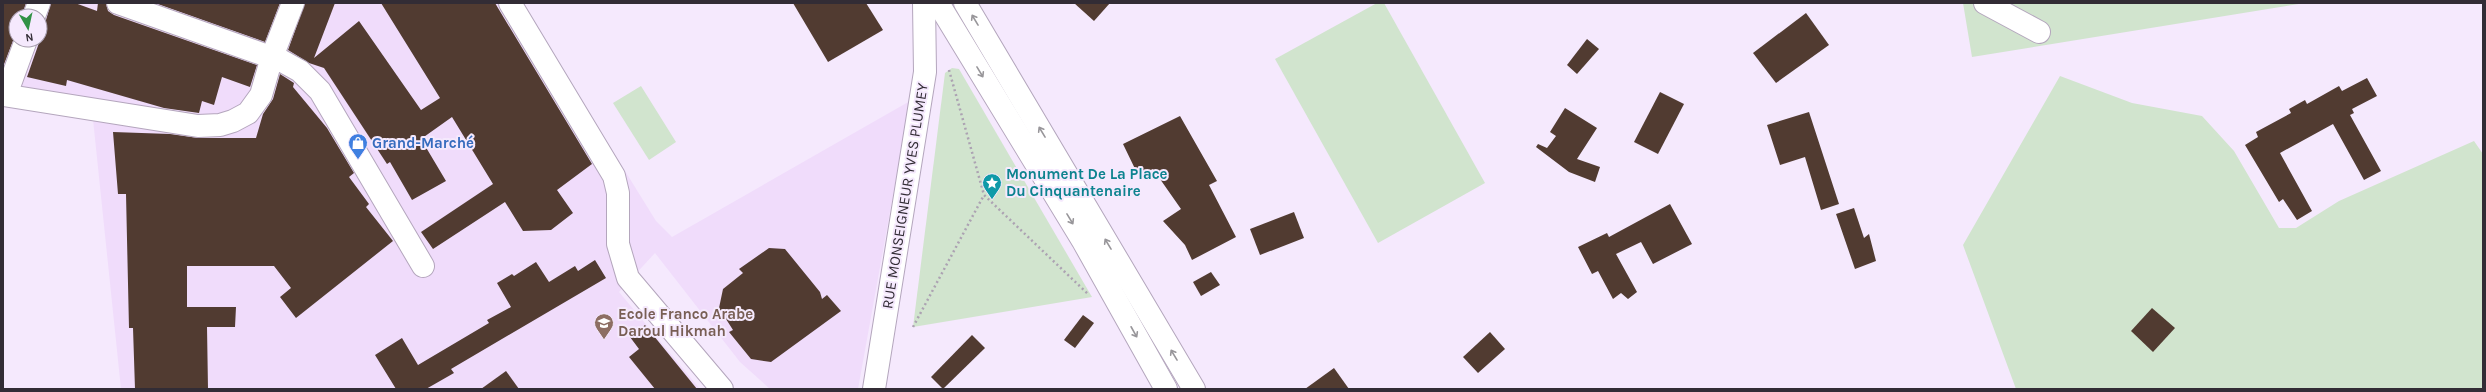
<svg xmlns="http://www.w3.org/2000/svg" width="2486" height="392" font-family="Karla,sans-serif">
	<style>
		.built { fill: #f0dcfb; fill-rule: evenodd }
		.green { fill: #d1e4ce }
		.building { fill: #513b31 }
		.lines { fill: none; stroke-linecap: round; stroke-linejoin: round }
		.street-casing { stroke: #b4a6bd; stroke-width: 24 }
		.secondary-casing { stroke: #b4a6bd; stroke-width: 24 }
		.path { stroke: #aca2b2; stroke-width: 2.5; stroke-dasharray: 2 3; stroke-linecap: butt }
		.street { stroke: #fff; stroke-width: 22 }
		.secondary { stroke: #fff; stroke-width: 22 }
		.oneway { stroke: #98969a }
		.labels { text-anchor: middle; dominant-baseline: central; stroke-width: 4; stroke-linejoin: round; paint-order: stroke }
		.shop-label { font-size: 15px; font-weight: bold; fill: #366cbe; stroke: #f5e9fd; text-anchor: start }
		.culture-label { font-size: 15px; font-weight: bold; fill: #0d838f; stroke: #f5e9fd; text-anchor: start }
		.street-label { font-size: 15px; fill: #322c35; stroke: #f5e9fd }
		.education-label { font-size: 15px; font-weight: bold; fill: #785e54; stroke: #f5e9fd; text-anchor: start }
	</style>
	<rect width="100%" height="100%" fill="#f5e9fd"/>
	<!-- built -->
	<path class="built" d="M3,3H521L656,221L672,237L910,101L858,389H770L740,362L655,253L619,292L700,389H121L91,100L3,83ZM16,16H40V40H16Z"/>
	<!-- green -->
	<g class="green">
		<path d="M1377,3H1384L1485,183L1378,243L1275,59Z"/>
		<path d="M1963,3H2305L1972,57Z"/>
		<path d="M952,68L959,69L1092,297L913,327L945,73Z"/>
		<path d="M2060,76L2132,103L2202,116L2234,151L2279,228H2296L2339,201L2474,141L2483,154V389H2016L1963,245Z"/>
		<path d="M641,86L676,142L649,160L613,103Z"/>
	</g>
	<!-- building -->
	<g class="building">
		<path d="M3,3H26L22,16H16V33L3,67Z"/>
		<path d="M51,3H75L97,11L98,3H106L108,11L114,15L257,65L250,87L222,77L214,105L202,101L199,113L164,108L67,80L66,86L27,77L40,40V27L46,20Z"/>
		<path d="M155,3H280L265,42Z"/>
		<path d="M305,3H335L314,58L359,21L421,110L440,98L381,3H495L592,164L557,190L573,213L551,230L523,231L505,202L433,249L421,232L493,184L452,117L421,139L446,181L412,200L390,162L387,164L324,68L309,63L288,50Z"/>
		<path d="M793,3H866L883,30L828,62Z"/>
		<path d="M1074,3H1110L1094,21Z"/>
		<path d="M1806,13L1829,45L1776,83L1753,53Z"/>
		<path d="M1587,39L1599,49L1577,74L1567,65Z"/>
		<path d="M280,74L294,83L293,87L327,128L354,173L349,177L369,204L366,207L393,241L296,318L280,297L291,288L274,266H187V307H236L235,327H207L208,389H135L133,328H129L126,194H118L113,132L170,134L198,138H256L263,114L273,99Z"/>
		<path d="M2367,78L2377,96L2352,109L2354,113L2350,115L2381,171L2364,180L2333,124L2280,153L2312,211L2297,220L2283,199L2279,202L2245,145L2258,137L2256,132L2291,113L2289,109L2305,100L2307,104L2339,86L2342,91Z"/>
		<path d="M1660,92L1684,104L1658,154L1634,142Z"/>
		<path d="M1565,108L1597,128L1577,159L1600,167L1595,182L1569,172L1536,147L1538,144L1547,148L1556,136L1550,132Z"/>
		<path d="M1809,112L1839,204L1821,210L1805,157L1780,165L1767,125Z"/>
		<path d="M1180,116L1217,181L1209,185L1236,237L1192,260L1185,245L1163,221L1181,209L1153,169L1138,175L1123,144Z"/>
		<path d="M1670,204L1692,244L1653,264L1641,242L1616,254L1637,292L1628,299L1621,293L1613,299L1598,271L1592,274L1578,247L1607,233L1609,237Z"/>
		<path d="M1854,208L1864,238L1869,234L1876,261L1855,269L1836,214Z"/>
		<path d="M1294,212L1304,238L1260,255L1250,229Z"/>
		<path d="M769,248L785,249L820,292L822,299L827,295L841,311L771,362L751,359L729,332L733,330L719,308L723,289L743,273L739,269Z"/>
		<path d="M595,260L606,278L451,369L454,373L426,389H396L375,355L402,338L418,365L489,323L487,320L511,307L497,283L512,274L514,276L536,262L549,282L575,266L578,271Z"/>
		<path d="M1211,272L1220,285L1201,296L1193,282Z"/>
		<path d="M2152,308L2175,328L2153,352L2131,331Z"/>
		<path d="M1083,315L1094,323L1075,348L1064,340Z"/>
		<path d="M645,325L697,389H655L629,357L639,349L630,337Z"/>
		<path d="M1490,332L1505,349L1478,373L1463,357Z"/>
		<path d="M972,335L985,348L943,389L931,377Z"/>
		<path d="M1334,368L1349,389H1305Z"/>
		<path d="M506,371L519,389H481Z"/>
	</g>
	<g class="lines">
		<defs>
			<g id="street">
				<path d="M118,3L282,61L300,71L320,91L423,266"/>
				<path d="M510,3L614,176L618,193V244L628,278L722,389"/>
				<path d="M1985,3L2039,32"/>
				<path d="M34,16L39,3"/>
				<path d="M3,95L198,126L220,125L233,121L248,113L261,95L272,57L293,3"/>
				<path d="M6,95L26,40"/>
			</g>
			<g id="secondary">
				<path d="M938,3L1083,241L1166,389"/>
				<path d="M965,3L1194,389"/>
				<path d="M874,389L925,72L924,3"/>
			</g>
		</defs>
		<!-- street casing -->
		<use href="#street" class="street-casing"/>
		<!-- secondary casing -->
		<use href="#secondary" class="secondary-casing"/>
		<!-- path -->
		<g class="path">
			<path d="M949,70L984,195L1088,294"/>
			<path d="M913,327L984,195"/>
		</g>
		<!-- street -->
		<use href="#street" class="street"/>
		<!-- secondary -->
		<use href="#secondary" class="secondary"/>
	</g>
	<!-- one-way arrows -->
	<defs><path id="oneway-shaft" d="M-6 0H5M1.5-3L5.5 0L1.5 3" fill="none" stroke-width="1.6" stroke-linecap="round" stroke-linejoin="round"/></defs>
	<g class="oneway">
		<use href="#oneway-shaft" transform="translate(975 20) rotate(-121)"/>
		<use href="#oneway-shaft" transform="translate(980 72) rotate(59)"/>
		<use href="#oneway-shaft" transform="translate(1042 132) rotate(-121)"/>
		<use href="#oneway-shaft" transform="translate(1070 219) rotate(59)"/>
		<use href="#oneway-shaft" transform="translate(1108 244) rotate(-121)"/>
		<use href="#oneway-shaft" transform="translate(1134 332) rotate(61)"/>
		<use href="#oneway-shaft" transform="translate(1174 355) rotate(-121)"/>
	</g>
	<!-- icons -->
	<defs>
		<symbol id="shop-pin" viewBox="-11 -11 22 30"><path d="M0 17L-7.5 6A9.5 9.5 0 1 1 7.5 6Z" fill="#3f7fe0" stroke="#f5e9fd"/><path d="M-5-2.5h2.3a2.7 3.5 0 0 1 5.4 0H5L5.5 6h-11ZM-1.5-2.5h3a1.5 2.3 0 0 0-3 0Z" fill="#fff"/></symbol>
		<symbol id="sight-pin" viewBox="-11 -11 22 30"><path d="M0 17L-7.5 6A9.5 9.5 0 1 1 7.5 6Z" fill="#0f9aa8" stroke="#f5e9fd"/><path d="M0-6L1.8-2.2L6-1.7L2.9 1.2L3.7 5.4L0 3.3L-3.7 5.4L-2.9 1.2L-6-1.7L-1.8-2.2Z" fill="#fff"/></symbol>
		<symbol id="school-pin" viewBox="-11 -11 22 30"><path d="M0 17L-7.5 6A9.5 9.5 0 1 1 7.5 6Z" fill="#8d6e63" stroke="#f5e9fd"/><path d="M0-5L7-2L0 1L-7-2ZM-4 1L0 2.5L4 1V4Q0 6-4 4Z" fill="#fff"/></symbol>
	</defs>
	<g fill-rule="evenodd">
		<use href="#shop-pin" x="347" y="132" width="22" height="30"/>
		<use href="#sight-pin" x="981" y="172" width="22" height="30"/>
		<use href="#school-pin" x="593" y="312" width="22" height="30"/>
	</g>
	<g class="labels">
		<!-- shop labels -->
		<g class="shop-label">
			<text x="372" y="143">Grand-Marché</text>
		</g>
		<!-- culture labels -->
		<g class="culture-label">
			<text x="1006" y="174">Monument De La Place<tspan x="1006" dy="17">Du Cinquantenaire</tspan></text>
		</g>
		<!-- street labels -->
		<g class="street-label">
			<text transform="translate(905 196) rotate(-81)">RUE MONSEIGNEUR YVES PLUMEY</text>
		</g>
		<!-- education labels -->
		<g class="education-label">
			<text x="618" y="314">Ecole Franco Arabe<tspan x="618" dy="17">Daroul Hikmah</tspan></text>
		</g>
	</g>
	<!-- border -->
	<rect width="2486" height="392" fill="none" stroke="#322c35" stroke-width="8"/>
	<!-- north arrow -->
	<g transform="translate(28 28) rotate(171)"><circle r="19" fill="#f5e9fd" stroke="#a79dad"/>
	<path d="M0-3L7 15L0 10L-7 15Z" fill="#319246"/>
	<text y="-6" font-size="11" font-weight="bold" text-anchor="middle" fill="#322c35">N</text>
	</g>
</svg>
